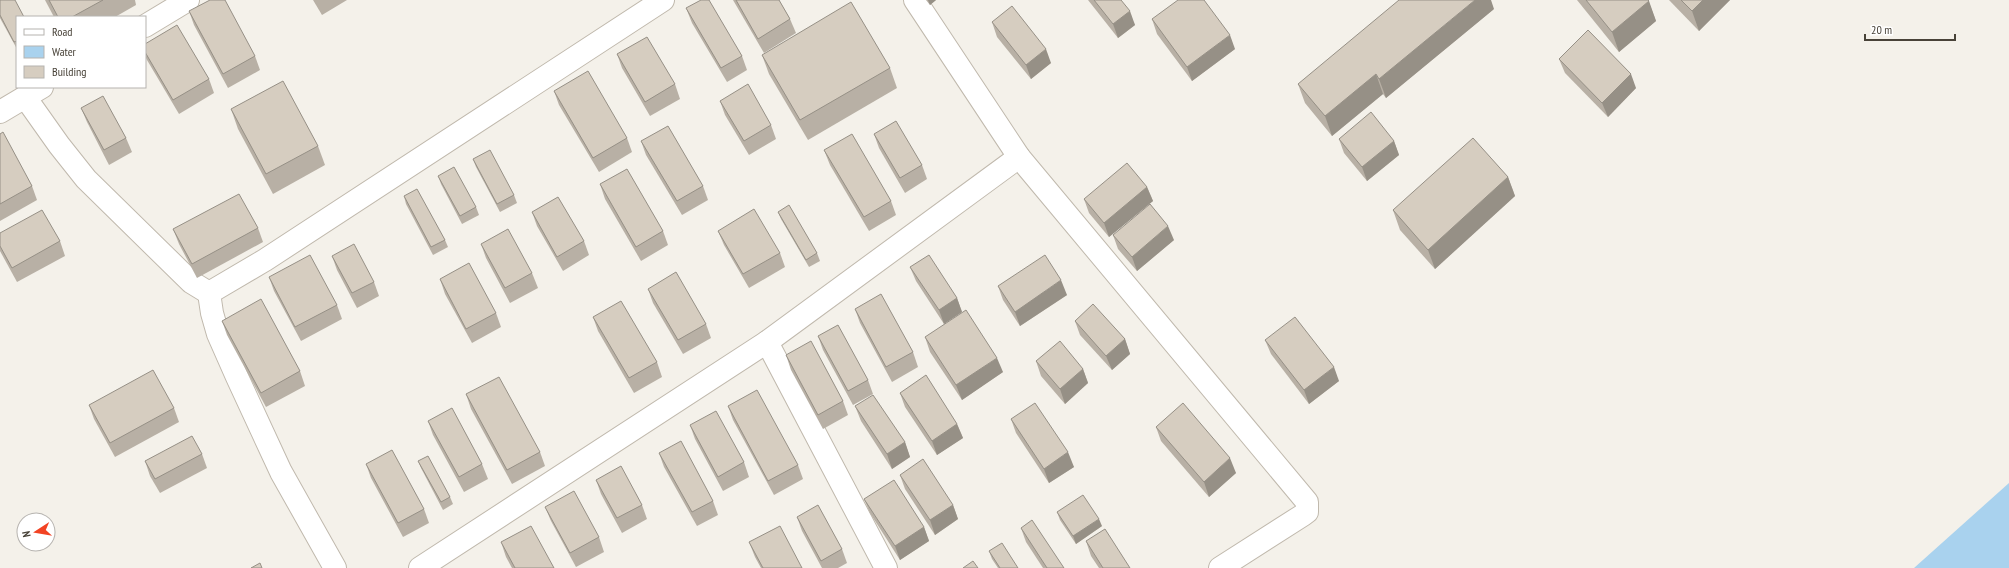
<svg xmlns="http://www.w3.org/2000/svg" width="2009" height="568" font-family="'PT Sans Narrow',sans-serif">
	<style>
		.water { fill: #a9d2ee }
		.lines { fill: none; stroke-linecap: round; stroke-linejoin: round }
		.street-casing { stroke: #c0b9ad; stroke-width: 24 }
		.street { stroke: #fff; stroke-width: 22 }
		.wall { fill: #b8b0a5 }
		.shaded-wall { fill: #969086 }
		.building { fill: #d6cdc0; stroke: #969086 }
	</style>
	<rect width="100%" height="100%" fill="#f4f1ea"/>
	<!-- water -->
	<path class="water" d="M2009,483V568H1914Z"/>
	<g class="lines">
		<defs>
			<g id="street">
				<path d="M145,26L188,0"/>
				<path d="M25,97L59,145L86,179L191,282L209,293L265,260L663,0"/>
				<path d="M0,112L42,87"/>
				<path d="M1019,157L1307,502V512L1303,515L1220,568"/>
				<path d="M209,293L212,313L218,334L237,377L281,472L335,568"/>
				<path d="M767,342L886,568"/>
				<path d="M420,568L767,342L1019,157L915,0"/>
			</g>
		</defs>
		<!-- street casing -->
		<use href="#street" class="street-casing"/>
		<!-- street -->
		<use href="#street" class="street"/>
	</g>
	<!-- wall -->
	<g class="wall">
		<path d="M0,0L17,17V49L0,18Z"/>
		<path d="M45,0H135L136,5L115,17H54Z"/>
		<path d="M313,0H347L322,15Z"/>
		<path d="M733,0H779L790,19L796,33L764,53Z"/>
		<path d="M926,0H936L930,5Z"/>
		<path d="M1088,0H1121L1135,25L1118,38Z"/>
		<path d="M1577,0H1648L1656,21L1619,52Z"/>
		<path d="M1669,0H1730L1699,31Z"/>
		<path d="M686,8L742,56L747,70L727,82L692,23Z"/>
		<path d="M1494,9L1386,98L1383,94L1332,136L1305,103L1298,84Z"/>
		<path d="M189,11L255,56L260,70L228,88L194,25Z"/>
		<path d="M1152,19L1235,49L1192,81L1157,34Z"/>
		<path d="M992,22L1051,63L1031,79L997,37Z"/>
		<path d="M145,44L209,79L214,93L179,114L147,60L145,56Z"/>
		<path d="M617,54L675,84L680,99L650,116L622,68Z"/>
		<path d="M762,55L890,68L897,88L808,140L769,74Z"/>
		<path d="M1559,59L1636,88L1608,117L1565,73Z"/>
		<path d="M554,91L627,138L632,152L599,172L559,105Z"/>
		<path d="M720,101L771,125L776,139L749,155L725,115Z"/>
		<path d="M81,108L126,138L132,152L109,165L87,122Z"/>
		<path d="M231,109L318,146L325,165L273,194L238,129Z"/>
		<path d="M0,134L32,186L37,200L0,221Z"/>
		<path d="M874,134L922,165L927,179L905,193L879,148Z"/>
		<path d="M1339,139L1394,141L1399,155L1367,181L1344,153Z"/>
		<path d="M641,141L703,186L708,200L682,215L646,155Z"/>
		<path d="M824,150L891,201L896,215L869,231L830,165Z"/>
		<path d="M473,159L514,195L517,203L500,212L476,167Z"/>
		<path d="M438,176L476,207L479,215L462,224L441,184Z"/>
		<path d="M1508,177L1515,196L1435,269L1400,230L1393,210Z"/>
		<path d="M600,184L663,231L668,245L641,261L605,199Z"/>
		<path d="M1147,187L1153,201L1109,237L1089,213L1084,199Z"/>
		<path d="M404,196L445,240L448,247L433,255L406,204Z"/>
		<path d="M532,212L584,241L589,255L563,271L537,226Z"/>
		<path d="M778,212L817,253L820,261L809,267L781,219Z"/>
		<path d="M258,228L263,242L197,278L179,244L173,229Z"/>
		<path d="M718,231L780,253L785,267L749,288L724,245Z"/>
		<path d="M0,233L60,241L65,256L17,282L0,251Z"/>
		<path d="M1113,235L1174,240L1137,271L1118,249Z"/>
		<path d="M481,244L532,273L538,288L510,303L486,258Z"/>
		<path d="M332,256L374,282L379,296L357,308L337,270Z"/>
		<path d="M910,267L957,298L962,312L944,324L916,281Z"/>
		<path d="M269,277L337,305L342,319L301,341L274,291Z"/>
		<path d="M440,279L496,313L501,327L472,343L445,294Z"/>
		<path d="M998,286L1067,295L1020,326L1003,300Z"/>
		<path d="M648,289L706,324L711,338L683,354L653,303Z"/>
		<path d="M855,309L913,352L918,367L892,382L860,323Z"/>
		<path d="M593,317L657,362L662,377L634,393L598,331Z"/>
		<path d="M222,321L300,371L305,386L266,407L227,335Z"/>
		<path d="M1075,321L1125,339L1130,354L1112,370L1080,335Z"/>
		<path d="M818,336L868,380L873,394L853,405L823,350Z"/>
		<path d="M925,337L1003,372L962,400L930,352Z"/>
		<path d="M1265,340L1339,381L1309,404L1271,354Z"/>
		<path d="M786,355L843,401L848,415L823,429L791,370Z"/>
		<path d="M1036,361L1083,369L1088,383L1065,404L1041,376Z"/>
		<path d="M900,393L957,424L963,438L937,455L905,407Z"/>
		<path d="M466,394L540,452L545,466L512,484L471,409Z"/>
		<path d="M89,405L174,408L179,422L115,457L94,419Z"/>
		<path d="M728,406L798,465L803,479L774,495L733,420Z"/>
		<path d="M855,406L905,442L910,457L892,469L861,421Z"/>
		<path d="M1011,419L1074,467L1049,483L1016,433Z"/>
		<path d="M428,421L482,464L488,479L464,492L433,435Z"/>
		<path d="M690,425L744,462L749,477L723,491L695,439Z"/>
		<path d="M1156,427L1236,473L1209,497L1161,441Z"/>
		<path d="M659,453L713,501L718,515L697,526L664,467Z"/>
		<path d="M202,454L207,468L160,493L150,476L145,461Z"/>
		<path d="M418,461L450,497L453,504L443,510L421,468Z"/>
		<path d="M366,464L424,509L429,523L403,537L371,478Z"/>
		<path d="M900,475L953,505L958,519L935,535L905,489Z"/>
		<path d="M596,480L642,505L647,519L622,533L601,494Z"/>
		<path d="M864,499L924,527L929,541L900,560L870,513Z"/>
		<path d="M545,507L599,537L604,552L576,567L551,521Z"/>
		<path d="M1057,512L1102,526L1076,544L1060,520Z"/>
		<path d="M797,517L842,549L847,563L838,568H822L802,531Z"/>
		<path d="M1021,528L1064,568H1043L1026,542Z"/>
		<path d="M1086,541L1130,568H1099L1091,556Z"/>
		<path d="M501,542L554,568H512L506,557Z"/>
		<path d="M749,542L802,568H761L755,557Z"/>
		<path d="M989,551L1018,568H998L992,559Z"/>
	</g>
	<!-- shaded-wall -->
	<g class="shaded-wall">
		<path d="M928,0H936L930,5Z"/>
		<path d="M1475,0H1491L1494,9L1386,98L1379,79Z"/>
		<path d="M1703,0H1730L1699,31L1692,11Z"/>
		<path d="M1649,1L1656,21L1619,52L1612,32Z"/>
		<path d="M1130,11L1135,25L1118,38L1113,24Z"/>
		<path d="M1230,35L1235,49L1192,81L1187,67Z"/>
		<path d="M1046,49L1051,63L1031,79L1026,65Z"/>
		<path d="M1376,74L1383,94L1332,136L1325,116Z"/>
		<path d="M1631,74L1636,88L1608,117L1602,103Z"/>
		<path d="M1394,141L1399,155L1367,181L1362,167Z"/>
		<path d="M1508,177L1515,196L1435,269L1428,250Z"/>
		<path d="M1147,187L1153,201L1109,237L1104,223Z"/>
		<path d="M1168,226L1174,240L1137,271L1132,257Z"/>
		<path d="M1061,280L1067,295L1020,326L1015,312Z"/>
		<path d="M957,298L962,312L944,324L939,310Z"/>
		<path d="M1125,339L1130,354L1112,370L1106,356Z"/>
		<path d="M997,358L1003,372L962,400L956,385Z"/>
		<path d="M1334,367L1339,381L1309,404L1304,390Z"/>
		<path d="M1083,369L1088,383L1065,404L1060,389Z"/>
		<path d="M957,424L963,438L937,455L932,441Z"/>
		<path d="M905,442L910,457L892,469L887,454Z"/>
		<path d="M1068,452L1074,467L1049,483L1044,469Z"/>
		<path d="M1230,458L1236,473L1209,497L1204,482Z"/>
		<path d="M953,505L958,519L935,535L930,520Z"/>
		<path d="M1099,519L1102,526L1076,544L1073,536Z"/>
		<path d="M924,527L929,541L900,560L895,546Z"/>
	</g>
	<!-- building -->
	<g class="building">
		<path d="M0,0H15L24,17H17V41L14,42L0,15Z"/>
		<path d="M49,0H103L72,17H58Z"/>
		<path d="M210,0H225L255,56L223,74L189,11Z"/>
		<path d="M701,0H709L742,56L721,68L686,8Z"/>
		<path d="M736,0H779L790,19L758,39Z"/>
		<path d="M1094,0H1121L1130,11L1113,24Z"/>
		<path d="M1178,0H1204L1230,35L1187,67L1152,19Z"/>
		<path d="M1399,0H1475L1379,79L1376,74L1325,116L1298,84Z"/>
		<path d="M1586,0H1648L1649,1L1612,32Z"/>
		<path d="M1681,0H1703L1692,11Z"/>
		<path d="M851,2L890,68L800,120L762,55Z"/>
		<path d="M1012,6L1046,49L1026,65L992,22Z"/>
		<path d="M177,25L209,79L173,100L145,52V44Z"/>
		<path d="M1588,30L1631,74L1602,103L1559,59Z"/>
		<path d="M647,37L675,84L645,102L617,54Z"/>
		<path d="M588,71L627,138L593,158L554,91Z"/>
		<path d="M283,81L318,146L266,174L231,109Z"/>
		<path d="M748,84L771,125L744,141L720,101Z"/>
		<path d="M103,96L126,138L104,150L81,108Z"/>
		<path d="M1371,112L1394,141L1362,167L1339,139Z"/>
		<path d="M896,121L922,165L900,178L874,134Z"/>
		<path d="M668,126L703,186L677,201L641,141Z"/>
		<path d="M3,132L32,186L0,204V134Z"/>
		<path d="M852,134L891,201L864,217L824,150Z"/>
		<path d="M1473,138L1508,177L1428,250L1393,210Z"/>
		<path d="M490,150L514,195L497,204L473,159Z"/>
		<path d="M1127,163L1147,187L1104,223L1084,199Z"/>
		<path d="M454,167L476,207L460,216L438,176Z"/>
		<path d="M627,169L663,231L636,247L600,184Z"/>
		<path d="M417,189L445,240L431,247L404,196Z"/>
		<path d="M239,194L258,228L192,264L173,229Z"/>
		<path d="M558,197L584,241L557,257L532,212Z"/>
		<path d="M1150,204L1168,226L1132,257L1113,235Z"/>
		<path d="M789,205L817,253L806,260L778,212Z"/>
		<path d="M754,209L780,253L743,274L718,231Z"/>
		<path d="M42,210L60,241L12,268L0,246V233Z"/>
		<path d="M508,229L532,273L505,288L481,244Z"/>
		<path d="M354,244L374,282L352,293L332,256Z"/>
		<path d="M310,255L337,305L295,327L269,277Z"/>
		<path d="M929,255L957,298L939,310L910,267Z"/>
		<path d="M1045,255L1061,280L1015,312L998,286Z"/>
		<path d="M469,263L496,313L466,329L440,279Z"/>
		<path d="M676,272L706,324L678,340L648,289Z"/>
		<path d="M881,294L913,352L886,367L855,309Z"/>
		<path d="M261,299L300,371L261,393L222,321Z"/>
		<path d="M621,301L657,362L629,378L593,317Z"/>
		<path d="M1093,304L1125,339L1106,356L1075,321Z"/>
		<path d="M966,310L997,358L956,385L925,337Z"/>
		<path d="M1295,317L1334,367L1304,390L1265,340Z"/>
		<path d="M838,325L868,380L848,391L818,336Z"/>
		<path d="M811,341L843,401L818,415L786,355Z"/>
		<path d="M1060,341L1083,369L1060,389L1036,361Z"/>
		<path d="M153,370L174,408L110,443L89,405Z"/>
		<path d="M926,375L957,424L932,441L900,393Z"/>
		<path d="M499,377L540,452L507,470L466,394Z"/>
		<path d="M757,390L798,465L768,481L728,406Z"/>
		<path d="M873,395L905,442L887,454L855,406Z"/>
		<path d="M1035,403L1068,452L1044,469L1011,419Z"/>
		<path d="M1183,403L1230,458L1204,482L1156,427Z"/>
		<path d="M452,408L482,464L459,477L428,421Z"/>
		<path d="M716,411L744,462L718,477L690,425Z"/>
		<path d="M192,436L202,454L155,479L145,461Z"/>
		<path d="M681,441L713,501L692,512L659,453Z"/>
		<path d="M392,450L424,509L398,523L366,464Z"/>
		<path d="M428,456L450,497L441,502L418,461Z"/>
		<path d="M923,459L953,505L930,520L900,475Z"/>
		<path d="M621,466L642,505L617,518L596,480Z"/>
		<path d="M894,480L924,527L895,546L864,499Z"/>
		<path d="M574,491L599,537L570,553L545,507Z"/>
		<path d="M1083,495L1099,519L1073,536L1057,512Z"/>
		<path d="M818,505L842,549L821,561L797,517Z"/>
		<path d="M1032,520L1064,568H1047L1021,528Z"/>
		<path d="M531,526L554,568H515L501,542Z"/>
		<path d="M780,526L802,568H763L749,542Z"/>
		<path d="M1105,529L1130,568H1103L1086,541Z"/>
		<path d="M1002,543L1018,568H1000L989,551Z"/>
		<path d="M973,561L978,568H963Z"/>
		<path d="M260,563L262,568H251Z"/>
	</g>
	<!-- legend -->
	<rect x="16" y="16" width="130" height="72" fill="#ffffff" stroke="#b6b3af"/>
	<rect x="24" y="29" width="20" height="6" fill="#ffffff" stroke="#b6b3af"/>
	<text x="52" y="36" font-size="12" fill="#484238">Road</text>
	<rect x="24" y="46" width="20" height="12" fill="#a9d2ee" stroke="#b6b3af"/>
	<text x="52" y="56" font-size="12" fill="#484238">Water</text>
	<rect x="24" y="66" width="20" height="12" fill="#d6cdc0" stroke="#b6b3af"/>
	<text x="52" y="76" font-size="12" fill="#484238">Building</text>
	<!-- north arrow -->
	<g transform="translate(36 532) rotate(258)"><circle r="19" fill="#ffffff" stroke="#b6b3af"/>
	<path d="M0-3L7 15L0 10L-7 15Z" fill="#f24323"/>
	<text y="-6" font-size="11" font-weight="bold" text-anchor="middle" fill="#484238">N</text>
	</g>
	<!-- scale -->
	<path d="M1865 34v6h90v-6" fill="none" stroke="#484238" stroke-width="2"/>
	<text x="1871" y="34" font-size="12" fill="#484238" stroke="#ffffff" stroke-width="3" paint-order="stroke">20 m</text>
</svg>
